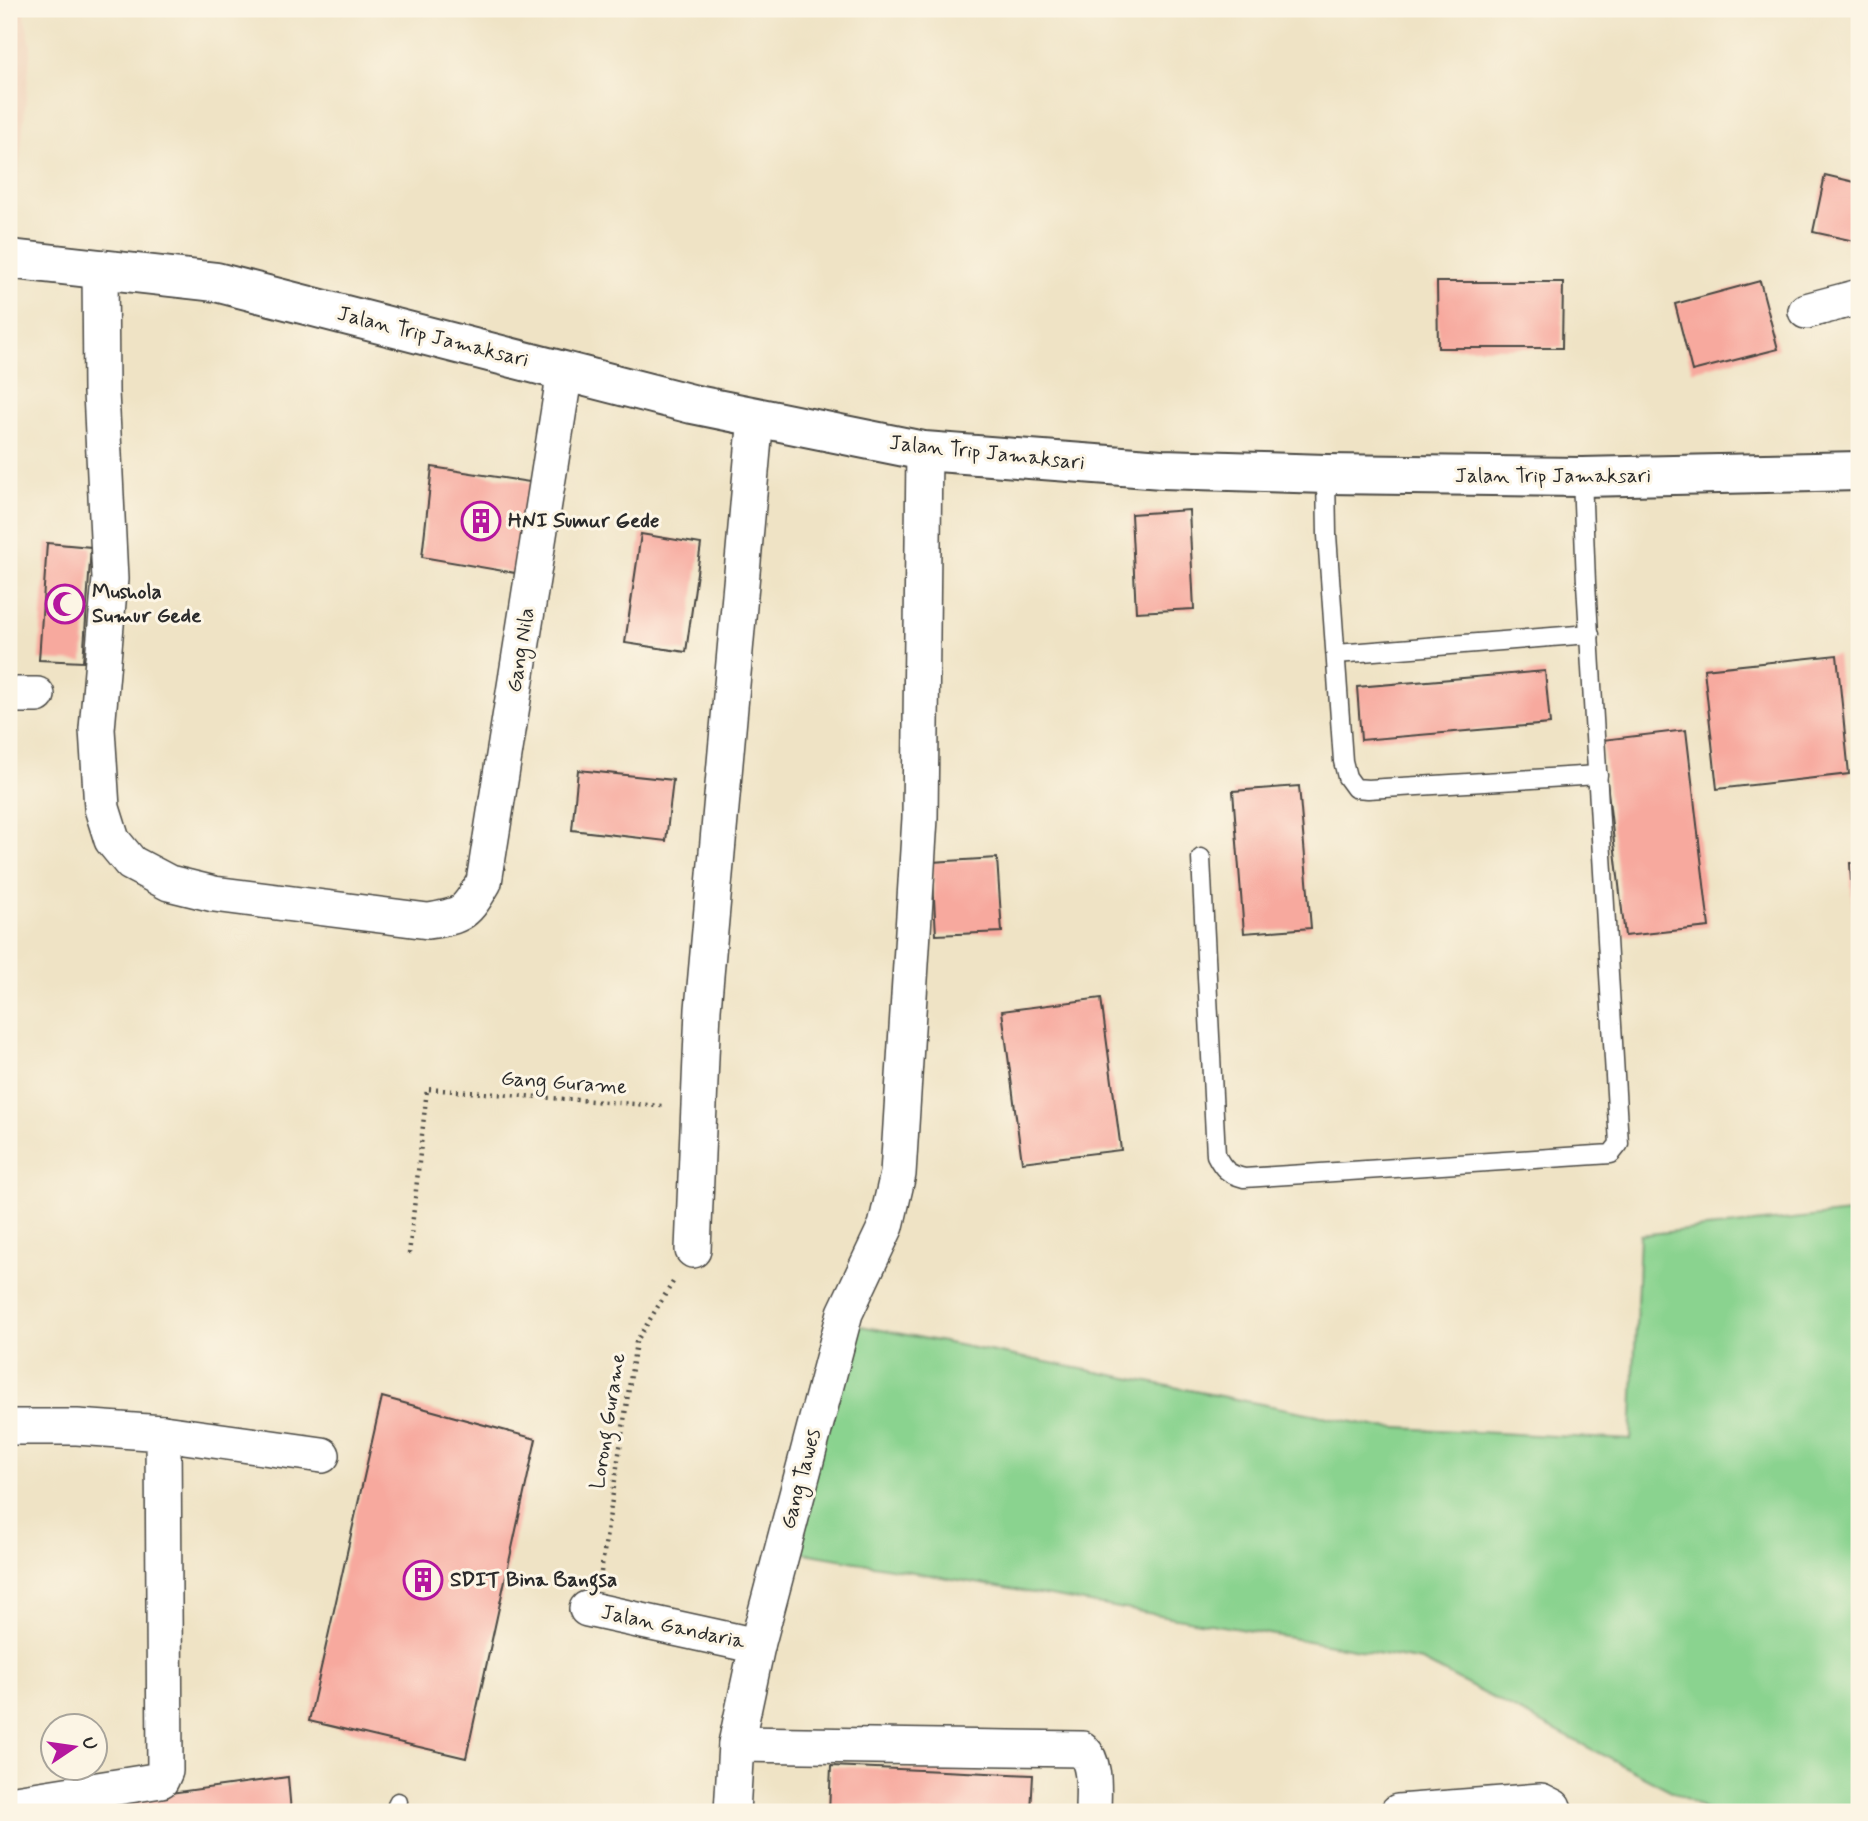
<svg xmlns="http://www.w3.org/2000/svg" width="1868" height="1821" font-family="Mynerve,sans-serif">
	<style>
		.built { fill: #f1d5bd }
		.green { fill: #8ad38f; stroke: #5a7f5d; stroke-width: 2 }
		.building { fill: #f7a99e }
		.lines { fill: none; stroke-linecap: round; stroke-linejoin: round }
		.service-casing { stroke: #484742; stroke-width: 21 }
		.minor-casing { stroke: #484742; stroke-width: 38 }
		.secondary-casing { stroke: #484742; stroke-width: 42 }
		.path { stroke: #484742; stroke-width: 4.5; stroke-dasharray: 2 5; stroke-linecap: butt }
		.service { stroke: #fff; stroke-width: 18 }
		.minor { stroke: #fff; stroke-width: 35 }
		.secondary { stroke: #fff; stroke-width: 38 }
		.labels { text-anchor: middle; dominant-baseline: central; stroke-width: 6; stroke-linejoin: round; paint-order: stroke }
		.street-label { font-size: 21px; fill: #2b2b2b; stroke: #fcf5e5 }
		.poi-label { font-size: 21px; font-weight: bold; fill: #2b2b2b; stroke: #fcf5e5; text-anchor: start }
	</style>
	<rect width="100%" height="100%" fill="#fcf5e5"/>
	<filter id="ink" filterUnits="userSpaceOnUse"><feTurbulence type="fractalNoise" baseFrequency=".0143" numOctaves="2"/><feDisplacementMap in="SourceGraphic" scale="14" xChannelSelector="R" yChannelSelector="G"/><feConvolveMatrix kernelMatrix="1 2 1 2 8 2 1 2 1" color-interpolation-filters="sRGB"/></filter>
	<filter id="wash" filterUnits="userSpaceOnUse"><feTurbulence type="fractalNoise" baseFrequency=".00686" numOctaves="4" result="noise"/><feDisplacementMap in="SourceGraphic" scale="28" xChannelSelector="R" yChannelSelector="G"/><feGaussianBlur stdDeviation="1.57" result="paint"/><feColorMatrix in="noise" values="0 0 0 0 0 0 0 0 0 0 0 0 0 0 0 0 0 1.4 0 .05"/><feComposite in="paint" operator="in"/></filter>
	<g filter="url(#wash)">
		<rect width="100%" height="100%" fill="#efe3c5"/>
		<!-- built -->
		<path class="built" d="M9,9H23L31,46L9,274Z"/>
		<!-- green -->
		<path class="green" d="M1859,1212V1808L1812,1812H1712L1422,1661L793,1551L840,1322L1379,1427L1631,1440L1640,1235Z"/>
		<g id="blocks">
			<!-- building -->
			<g class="building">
				<path d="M1825,175L1859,183V242L1813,232Z"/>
				<path d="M1760,281L1778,349L1692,371L1675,304Z"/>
				<path d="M1437,282H1563L1562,348H1438Z"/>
				<path d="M432,467L543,484L527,575L422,557Z"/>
				<path d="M1189,510L1194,609L1136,612L1131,514Z"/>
				<path d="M641,534L701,544L686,652L625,643Z"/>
				<path d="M47,543L91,547L83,662L39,660Z"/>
				<path d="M1837,655L1849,774L1717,789L1704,669Z"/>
				<path d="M1545,671L1550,724L1361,740L1357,687Z"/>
				<path d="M1686,730L1709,927L1625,936L1602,740Z"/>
				<path d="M578,770L673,780L666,841L572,830Z"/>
				<path d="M1299,786L1311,928L1244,933L1233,791Z"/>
				<path d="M997,858L1002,932L936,935L932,862Z"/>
				<path d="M1850,863H1859V984H1857Z"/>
				<path d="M1101,998L1121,1150L1022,1162L1002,1011Z"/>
				<path d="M382,1397L536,1439L466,1758L309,1721Z"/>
				<path d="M831,1766L1033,1775L1031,1812H829Z"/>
				<path d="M288,1777L291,1812H38V1811Z"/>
			</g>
		</g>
	</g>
	<g filter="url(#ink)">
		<use href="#blocks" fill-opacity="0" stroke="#484742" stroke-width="2"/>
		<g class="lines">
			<defs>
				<g id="service">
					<path d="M1326,474L1327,535L1343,761L1347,777L1355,788L1368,789L1598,775"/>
					<path d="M1336,654L1590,634"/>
					<path d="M1201,858L1216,1155C1223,1169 1228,1174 1244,1178L1611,1154L1619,1144L1586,583L1582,477"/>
					<path d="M395,1812L398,1802"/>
				</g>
				<g id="minor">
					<path d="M100,268L101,392L110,579L97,729L102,808L112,840L131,863L169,883L214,894L428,921C463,916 466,913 484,882L565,371"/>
					<path d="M1806,311L1859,297"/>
					<path d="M9,695H37"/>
					<path d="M693,1250L703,1009L756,416"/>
					<path d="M9,1427H77L163,1433L165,1771L161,1780L9,1804"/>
					<path d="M163,1433L322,1455"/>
					<path d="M587,1609L757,1646L736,1744L732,1812"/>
					<path d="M757,1646L845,1313L886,1226L898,1174L920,818L924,451"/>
					<path d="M736,1744L1082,1749C1097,1764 1093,1792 1093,1812"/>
					<path d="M1398,1812L1541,1801L1553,1807L1555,1812"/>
				</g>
				<path id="secondary" d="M9,259L216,282L692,404L924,451L1162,469L1326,474L1582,477L1859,471"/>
			</defs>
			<!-- service casing -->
			<use href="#service" class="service-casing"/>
			<!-- minor casing -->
			<use href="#minor" class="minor-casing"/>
			<!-- secondary casing -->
			<use href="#secondary" class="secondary-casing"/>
			<!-- path -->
			<g class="path">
				<path d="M409,1254L427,1089L662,1106"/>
				<path d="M601,1572L636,1342L673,1282"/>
			</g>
			<!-- service -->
			<use href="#service" class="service"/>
			<!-- minor -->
			<use href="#minor" class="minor"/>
			<!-- secondary -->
			<use href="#secondary" class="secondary"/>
		</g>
	</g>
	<!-- icons -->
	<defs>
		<symbol id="building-ring" viewBox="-11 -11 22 22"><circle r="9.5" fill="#fcf5e5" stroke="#b5179e" stroke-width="1.5"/><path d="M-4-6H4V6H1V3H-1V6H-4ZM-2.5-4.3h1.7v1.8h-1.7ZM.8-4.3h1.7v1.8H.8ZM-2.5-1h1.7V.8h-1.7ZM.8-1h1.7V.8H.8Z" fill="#b5179e"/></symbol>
		<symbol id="mosque-ring" viewBox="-11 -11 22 22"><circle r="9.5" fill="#fcf5e5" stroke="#b5179e" stroke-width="1.5"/><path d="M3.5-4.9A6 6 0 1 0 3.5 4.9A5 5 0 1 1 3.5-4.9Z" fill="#b5179e"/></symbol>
	</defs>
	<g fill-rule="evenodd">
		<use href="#building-ring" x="459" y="499" width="44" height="44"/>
		<use href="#mosque-ring" x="43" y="582" width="44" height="44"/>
		<use href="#building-ring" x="401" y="1558" width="44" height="44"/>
	</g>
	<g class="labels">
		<!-- street labels -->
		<g class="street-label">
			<text transform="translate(433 337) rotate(14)">Jalan Trip Jamaksari</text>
			<text transform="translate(987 453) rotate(6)">Jalan Trip Jamaksari</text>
			<text x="1553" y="476">Jalan Trip Jamaksari</text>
			<text transform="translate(521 650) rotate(-81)">Gang Nila</text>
			<text transform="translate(564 1083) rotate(4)">Gang Gurame</text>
			<text transform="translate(608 1421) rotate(-81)">Lorong Gurame</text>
			<text transform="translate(801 1479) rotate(-75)">Gang Tawes</text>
			<text transform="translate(673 1627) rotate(12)">Jalan Gandaria</text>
		</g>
		<!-- poi labels -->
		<g class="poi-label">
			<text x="508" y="521">HNI Sumur Gede</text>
			<text x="92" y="592">Mushola<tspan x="92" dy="24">Sumur Gede</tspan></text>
			<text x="450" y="1580">SDIT Bina Bangsa</text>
		</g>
	</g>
	<!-- margin -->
	<rect width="1868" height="1821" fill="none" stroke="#fcf5e5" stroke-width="35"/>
	<!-- north arrow -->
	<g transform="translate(74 1747) rotate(77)"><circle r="33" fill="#fcf5e5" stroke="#a8a49b" stroke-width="2"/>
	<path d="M0-5L12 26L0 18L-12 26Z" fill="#b5179e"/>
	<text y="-10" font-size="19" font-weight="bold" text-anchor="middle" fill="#2b2b2b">U</text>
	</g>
</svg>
